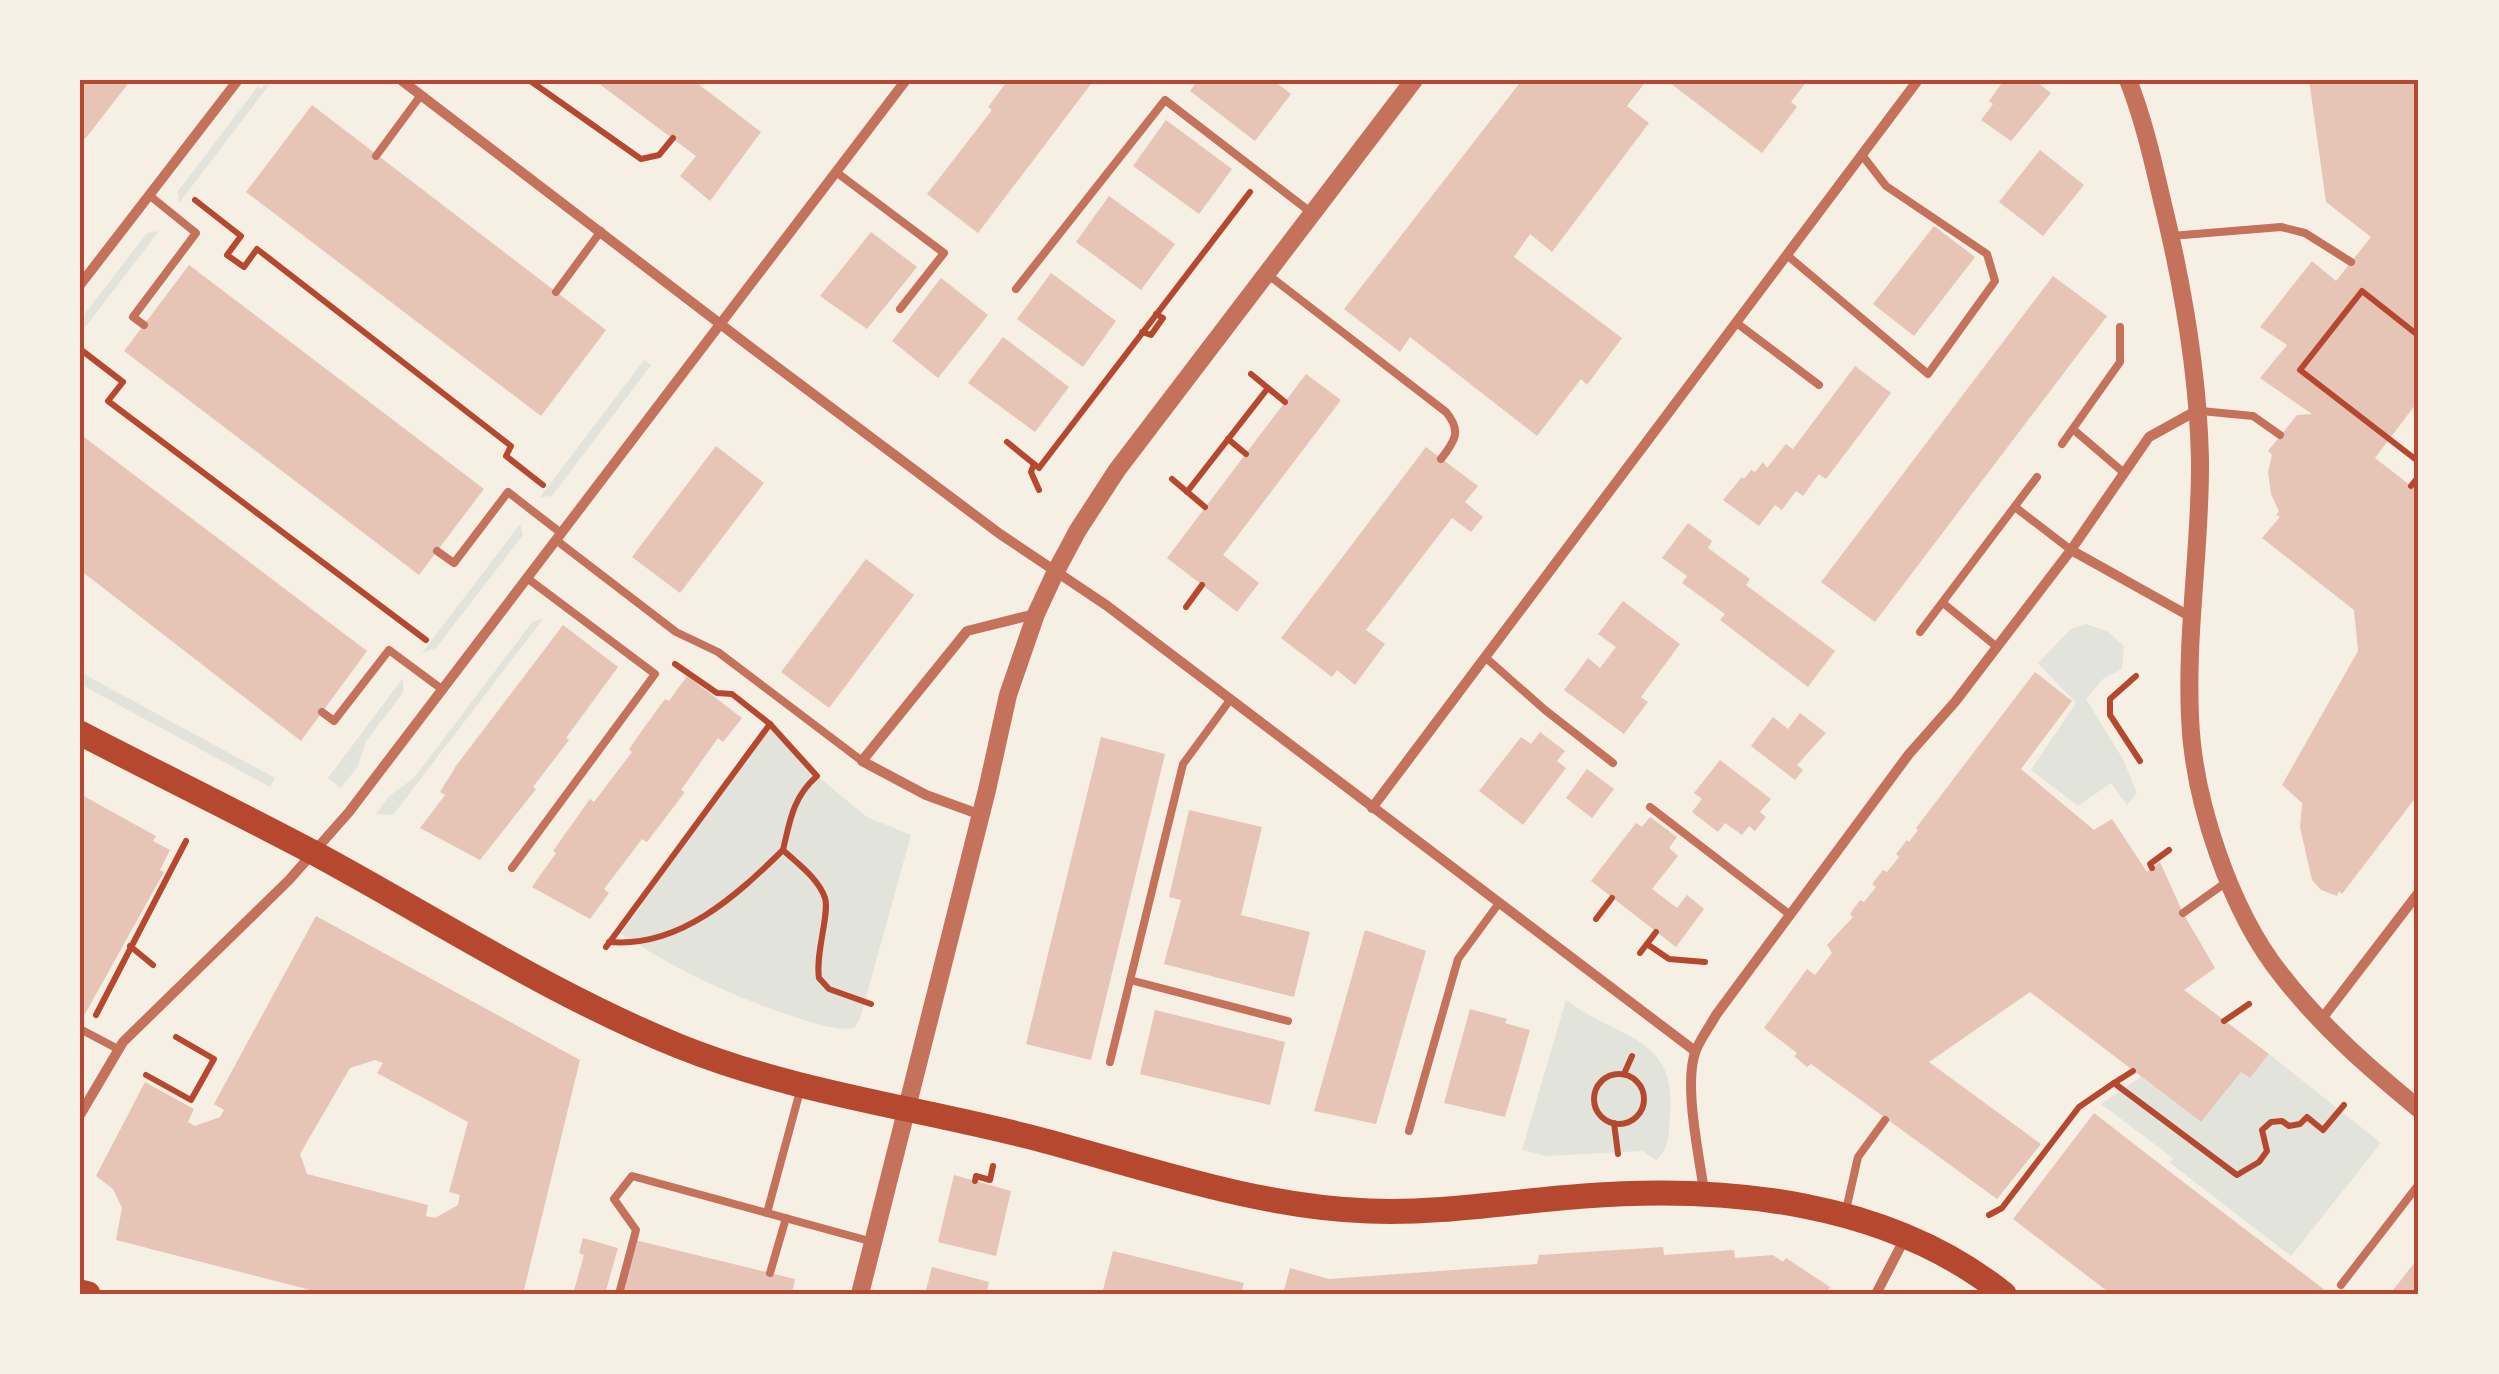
<svg xmlns="http://www.w3.org/2000/svg" width="2499" height="1374" font-family="Arial,sans-serif">
	<style>
		.green { fill: #e2e4dc }
		.building { fill: #e6c5b7; fill-rule: evenodd }
		.lines { fill: none; stroke-linecap: round; stroke-linejoin: round }
		.path { stroke: #b5482f; stroke-width: 6 }
		.service { stroke: #c5725c; stroke-width: 8 }
		.minor { stroke: #c5725c; stroke-width: 10 }
		.tertiary { stroke: #c5725c; stroke-width: 18 }
		.primary { stroke: #b5482f; stroke-width: 25 }
		.neatline { fill: none; stroke: #b5482f; stroke-width: 4 }
	</style>
	<rect width="100%" height="100%" fill="#f6efe4"/>
	<!-- green -->
	<g class="green">
		<path d="M268,80H273L179,203L178,191L258,86L261,89Z"/>
		<path d="M159,231L80,334V320L147,233Z"/>
		<path d="M644,360L651,365L552,496L540,497Z"/>
		<path d="M520,524L523,535L436,648L422,653Z"/>
		<path d="M543,619L393,815L376,814L389,796L414,778L533,621Z"/>
		<path d="M2086,624L2107,631L2124,646L2122,669L2103,679L2086,699L2123,759L2137,793L2127,805L2111,783L2078,806L2031,770L2076,703L2038,663L2071,629Z"/>
		<path d="M80,672L275,778L270,787L80,684Z"/>
		<path d="M403,678V693L366,741L358,766L341,788L328,778Z"/>
		<path d="M770,724L817,776L867,817L911,835L860,1019L854,1028C833,1031 811,1022 792,1016C729,995 677,970 621,934Z"/>
		<path d="M1566,1000C1617,1040 1678,1033 1670,1117C1669,1134 1669,1150 1656,1160L1642,1151L1547,1156L1522,1150Z"/>
		<path d="M2269,1054L2381,1143L2291,1256L2170,1163L2173,1158L2101,1104L2141,1077L2201,1122L2241,1072L2250,1078Z"/>
	</g>
	<!-- building -->
	<g class="building">
		<path d="M80,80H131L85,139L80,135Z"/>
		<path d="M594,80H693L761,132L710,201L680,176L696,156Z"/>
		<path d="M1008,80H1094L978,233L927,194L992,110L988,107Z"/>
		<path d="M1198,80H1273L1291,94L1255,141L1190,91Z"/>
		<path d="M1522,80H1647L1627,106L1649,123L1552,252L1530,234L1514,257L1622,338L1587,385L1581,379L1537,436L1410,337L1400,352L1344,309Z"/>
		<path d="M1666,80H1808L1791,102L1797,107L1762,153Z"/>
		<path d="M2004,80H2034L2051,93L2011,141L1981,120L1993,104L1989,101Z"/>
		<path d="M2309,80H2419V400L2375,458L2419,492V793L2342,894L2339,891L2337,896L2321,890L2312,880L2300,827L2302,803L2282,785L2358,651L2354,610L2262,538L2280,517L2276,515L2279,511L2271,494L2268,472L2272,455L2268,451L2297,415L2312,414L2260,378L2287,345L2260,327L2312,261L2336,281L2371,237L2326,202Z"/>
		<path d="M312,105L606,330L541,416L246,192Z"/>
		<path d="M1166,120L1232,169L1199,214L1133,166Z"/>
		<path d="M2040,150L2084,185L2043,236L1999,202Z"/>
		<path d="M1109,196L1175,244L1141,290L1076,242Z"/>
		<path d="M1934,226L1975,257L1914,336L1873,304Z"/>
		<path d="M871,232L917,267L867,329L820,296Z"/>
		<path d="M189,265L484,489L419,575L124,351Z"/>
		<path d="M1051,273L1116,321L1083,367L1017,319Z"/>
		<path d="M2053,276L2107,316L1875,622L1821,582Z"/>
		<path d="M941,278L988,315L938,378L892,341Z"/>
		<path d="M1003,337L1069,387L1035,432L968,383Z"/>
		<path d="M1855,366L1891,393L1826,479L1819,474L1803,496L1796,491L1782,510L1775,505L1759,526L1723,500L1742,477L1744,479L1751,470L1755,472L1763,462L1767,468L1786,444L1793,449Z"/>
		<path d="M1306,374L1341,400L1223,555L1259,583L1237,612L1167,558Z"/>
		<path d="M80,434L367,651L301,741L80,570Z"/>
		<path d="M716,446L764,483L680,593L632,557Z"/>
		<path d="M1426,447L1478,486L1465,502L1483,517L1471,532L1452,518L1366,630L1385,644L1355,685L1337,670L1332,677L1281,638Z"/>
		<path d="M1688,523L1712,541L1708,548L1750,579L1746,585L1835,651L1808,687L1720,620L1725,614L1682,583L1687,576L1662,558Z"/>
		<path d="M866,559L914,595L829,708L781,672Z"/>
		<path d="M1623,601L1680,644L1641,697L1648,702L1624,734L1564,690L1588,658L1600,668L1616,647L1598,634Z"/>
		<path d="M563,625L618,667L566,738L569,740L533,787L536,789L480,860L420,828L445,795L440,792L456,766Z"/>
		<path d="M2035,672L2072,701L2021,769L2094,830L2112,819L2147,872L2160,862L2183,913L2215,968L2184,990L2269,1054L2250,1078L2241,1072L2201,1122L2030,992L1929,1062L2041,1144L1997,1199L1811,1064L1807,1067L1794,1056L1797,1053L1764,1028L1807,969L1815,975L1832,953L1827,945L1853,917L1850,914L1860,900L1864,902L1876,887L1872,884L1883,870L1887,872L1899,857L1896,854L1907,840L1909,842L1918,830L1916,828Z"/>
		<path d="M687,676L742,718L723,742L718,738L681,790L685,792L647,842L642,839L604,889L609,893L590,919L532,887L556,853L553,851L590,799L594,802L632,752L629,749L646,725L665,699L669,701Z"/>
		<path d="M1800,713L1826,733L1797,765L1803,770L1795,780L1751,746L1773,717L1788,729Z"/>
		<path d="M1540,732L1565,751L1557,761L1566,768L1523,825L1479,791L1521,737L1531,744Z"/>
		<path d="M1101,737L1165,754L1091,1060L1026,1044Z"/>
		<path d="M1720,760L1771,799L1760,812L1766,817L1755,831L1749,826L1742,835L1725,823L1718,832L1692,812L1702,799L1694,793Z"/>
		<path d="M1587,769L1614,789L1592,818L1566,798Z"/>
		<path d="M80,794L156,836L153,841L170,850L160,870L164,872L80,1023Z"/>
		<path d="M1189,810L1262,827L1241,915L1310,932L1294,997L1164,964L1181,900L1169,897Z"/>
		<path d="M1650,817L1677,837L1669,848L1678,856L1652,889L1677,908L1687,895L1704,909L1676,947L1591,881L1636,823L1642,827Z"/>
		<path d="M316,916L580,1060L523,1294H326L116,1240L122,1208L113,1189L96,1176L145,1082L194,1109L188,1122L195,1126L220,1117L224,1110L214,1104ZM375,1060L383,1063L377,1073L468,1122L449,1192L460,1195L458,1205L435,1218L426,1216L428,1205L307,1174L300,1154L350,1068Z"/>
		<path d="M1365,930L1426,951L1376,1124L1314,1111Z"/>
		<path d="M1470,1009L1507,1019L1505,1023L1530,1030L1505,1117L1444,1103Z"/>
		<path d="M1155,1010L1285,1042L1270,1105L1140,1074Z"/>
		<path d="M2094,1113L2165,1168L2330,1294H2111L2013,1219Z"/>
		<path d="M954,1175L1011,1191L996,1256L938,1242Z"/>
		<path d="M583,1238L618,1248L605,1294H573L584,1255L579,1253Z"/>
		<path d="M635,1240L795,1279L792,1294H634L623,1291Z"/>
		<path d="M1663,1247L1664,1255L1734,1250L1735,1258L1773,1255L1783,1262L1786,1258L1830,1287L1825,1294H1283L1290,1268L1329,1279L1537,1264L1539,1255Z"/>
		<path d="M1113,1251L1244,1283L1241,1294H1102Z"/>
		<path d="M2419,1257V1294H2390Z"/>
		<path d="M932,1267L989,1282L986,1294H925Z"/>
	</g>
	<g class="lines">
		<!-- path -->
		<g class="path">
			<path d="M529,80L641,159L659,155L673,138"/>
			<path d="M195,200L241,236L227,255L244,267L257,249L511,446L506,456L543,485"/>
			<path d="M1142,332L1151,335L1163,318L1156,314"/>
			<path d="M2419,336L2362,291L2300,370L2419,462"/>
			<path d="M80,349L123,382L108,401L426,640"/>
			<path d="M1251,374L1285,402"/>
			<path d="M1228,439L1246,454"/>
			<path d="M1007,442L1039,468L1250,192"/>
			<path d="M1034,464L1031,472L1039,490"/>
			<path d="M1172,479L1205,507"/>
			<path d="M2411,486L2419,476"/>
			<path d="M1187,492L1268,388"/>
			<path d="M1186,607L1202,585"/>
			<path d="M675,664L717,693L732,694L770,724L817,776C793,797 790,820 783,850"/>
			<path d="M2136,676L2110,699V715L2140,761"/>
			<path d="M2152,868L2150,864L2169,850"/>
			<path d="M1596,919L1612,898"/>
			<path d="M609,942C680,948 736,896 783,850C797,863 819,879 825,898C830,913 815,954 819,978L829,989L871,1004"/>
			<path d="M1647,944L1669,959L1705,962"/>
			<path d="M130,946L153,965"/>
			<path d="M606,947L770,724"/>
			<path d="M1640,953L1656,932"/>
			<path d="M96,1015L186,841"/>
			<path d="M2224,1021L2249,1004"/>
			<circle cx="1619" cy="1099" r="25"/>
			<path d="M1624,1074L1632,1056"/>
			<path d="M146,1075L191,1100L214,1059L176,1037"/>
			<path d="M2114,1083L2133,1071"/>
			<path d="M1614,1123L1618,1154"/>
			<path d="M975,1181L976,1176L990,1180L993,1166"/>
			<path d="M1989,1215L2002,1208L2079,1107L2114,1083L2237,1175L2259,1162L2267,1151L2262,1130L2271,1122L2282,1121L2289,1126L2300,1124L2307,1117L2323,1130L2344,1105"/>
		</g>
		<!-- service -->
		<g class="service">
			<path d="M376,156L421,95"/>
			<path d="M836,172L944,253L900,309"/>
			<path d="M2171,236L2281,227L2305,233L2351,262"/>
			<path d="M1788,256L1928,374L1995,281L1987,254L1886,186L1862,155"/>
			<path d="M1267,274L1446,412C1462,431 1455,441 1441,459"/>
			<path d="M1016,289L1165,100L1313,214"/>
			<path d="M556,292L601,231"/>
			<path d="M1738,324L1819,385"/>
			<path d="M144,325L133,317L196,233L149,195"/>
			<path d="M2201,411L2253,416L2280,435"/>
			<path d="M2074,430L2123,472"/>
			<path d="M2062,444L2120,362V327"/>
			<path d="M2015,507L2071,550"/>
			<path d="M556,540L676,632L718,652L862,761"/>
			<path d="M437,551L454,563L508,492L561,533"/>
			<path d="M1943,603L1997,647"/>
			<path d="M1920,632L2037,477"/>
			<path d="M1485,657L1545,710L1613,763"/>
			<path d="M322,712L334,721L389,650L443,690"/>
			<path d="M1650,807L1789,914"/>
			<path d="M512,868L655,674L527,578"/>
			<path d="M2183,913L2228,881"/>
			<path d="M1130,980L1288,1021"/>
			<path d="M80,1029L118,1049"/>
			<path d="M1110,1062L1183,764L1230,700"/>
			<path d="M1409,1131L1458,959L1499,903"/>
			<path d="M1846,1210L1858,1157L1885,1120"/>
			<path d="M767,1213L800,1091"/>
			<path d="M770,1273L786,1218"/>
			<path d="M2341,1285L2419,1184"/>
			<path d="M619,1294L636,1230L614,1199L632,1176L873,1242"/>
		</g>
		<!-- minor -->
		<g class="minor">
			<path d="M401,80L753,349L1000,534L1106,605L1695,1051"/>
			<path d="M80,285L238,80"/>
			<path d="M2071,550L2191,617"/>
			<path d="M1372,808L1918,80"/>
			<path d="M981,815L926,795L862,761L967,631L1035,614"/>
			<path d="M2321,1020L2419,892"/>
			<path d="M80,1115L123,1042L289,880L349,812L906,80"/>
			<path d="M1704,1191C1699,1155 1683,1082 1696,1050C1701,1038 1710,1026 1716,1015L1909,754L1955,702L2071,550L2149,437L2196,411"/>
			<path d="M1876,1294L1905,1238"/>
		</g>
		<!-- tertiary -->
		<g class="tertiary">
			<path d="M2128,80C2143,118 2152,157 2161,196C2182,281 2198,371 2200,459C2201,545 2186,630 2190,717C2193,799 2230,912 2283,977C2322,1027 2370,1069 2419,1109"/>
			<path d="M860,1294L987,790L1008,695L1036,614L1056,571L1078,530L1117,470L1414,80"/>
		</g>
		<!-- primary -->
		<g class="primary">
			<path d="M80,733C159,774 239,813 318,855C438,920 554,996 681,1047C796,1093 919,1108 1038,1139C1147,1168 1256,1207 1369,1211C1441,1214 1513,1201 1584,1196C1727,1185 1888,1201 2004,1294"/>
			<path d="M80,1292L88,1294"/>
		</g>
	</g>
	<!-- border -->
	<rect width="2499" height="1374" fill="none" stroke="#f6efe4" stroke-width="165"/>
	<rect x="82" y="82" width="2334" height="1210" class="neatline"/>
</svg>
